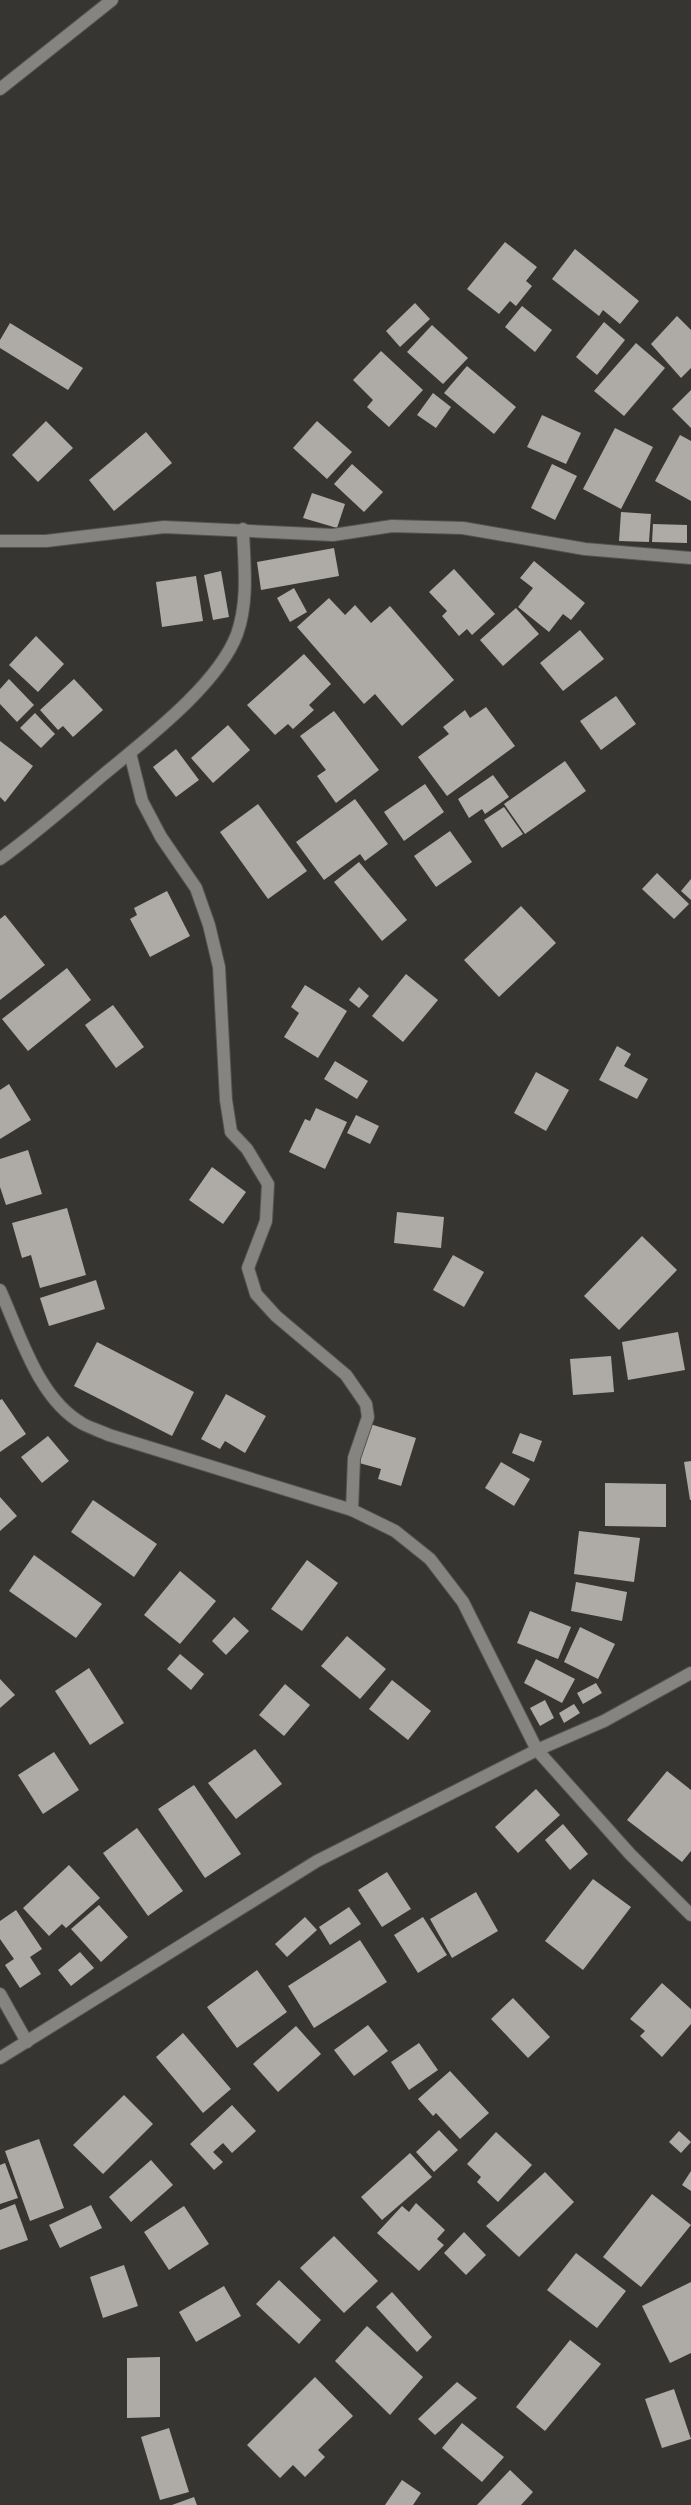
<svg xmlns="http://www.w3.org/2000/svg" width="691" height="2505" font-family="Poppins,sans-serif">
	<style>
		.building { fill: #aeaba7 }
		.lines { fill: none; stroke-linecap: round; stroke-linejoin: round }
		.minor-casing { stroke: #555350; stroke-width: 14 }
		.tertiary-casing { stroke: #555350; stroke-width: 14 }
		.minor { stroke: #858480; stroke-width: 12 }
		.tertiary { stroke: #858480; stroke-width: 12 }
	</style>
	<rect width="100%" height="100%" fill="#363531"/>
	<!-- building -->
	<g class="building">
		<path d="M505,242L537,267L526,281L532,286L516,306L510,301L499,314L467,289Z"/>
		<path d="M575,249L639,301L620,324L603,310L599,316L552,279Z"/>
		<path d="M415,303L430,319L400,347L386,331Z"/>
		<path d="M522,306L552,330L535,352L505,327Z"/>
		<path d="M677,316L691,330V368L681,378L651,344Z"/>
		<path d="M604,322L625,340L597,375L576,357Z"/>
		<path d="M10,323L83,368L68,390L0,348V340Z"/>
		<path d="M432,325L468,358L443,384L407,352Z"/>
		<path d="M636,343L665,368L624,416L594,391Z"/>
		<path d="M381,351L423,390L389,427L367,407L373,400L353,380Z"/>
		<path d="M467,366L516,407L494,434L444,393Z"/>
		<path d="M691,390V428L672,409Z"/>
		<path d="M433,393L451,407L436,428L417,415Z"/>
		<path d="M542,415L581,433L566,464L527,447Z"/>
		<path d="M46,421L73,448L38,482L12,455Z"/>
		<path d="M317,421L352,452L327,479L293,448Z"/>
		<path d="M615,428L653,447L621,509L583,489Z"/>
		<path d="M146,432L172,463L114,511L89,480Z"/>
		<path d="M680,435L691,441V501L655,481Z"/>
		<path d="M352,464L383,492L364,512L334,484Z"/>
		<path d="M552,464L577,476L555,520L531,508Z"/>
		<path d="M312,493L345,504L337,528L303,518Z"/>
		<path d="M621,512L651,514L649,542L619,541Z"/>
		<path d="M653,524L687,525V543L652,542Z"/>
		<path d="M334,548L339,576L261,590L257,562Z"/>
		<path d="M534,561L585,603L571,620L563,614L549,632L518,607L533,588L520,578Z"/>
		<path d="M454,569L495,614L472,635L467,629L459,636L442,616L447,611L429,592Z"/>
		<path d="M221,571L229,617L213,620L204,575Z"/>
		<path d="M196,576L203,621L162,627L156,582Z"/>
		<path d="M294,588L307,612L290,622L277,598Z"/>
		<path d="M329,598L345,615L355,605L371,623L390,606L454,680L402,726L375,694L364,704L297,627Z"/>
		<path d="M516,608L539,634L503,666L480,640Z"/>
		<path d="M580,630L604,659L563,691L540,663Z"/>
		<path d="M36,636L64,664L38,692L9,665Z"/>
		<path d="M304,654L331,684L309,705L314,710L293,729L288,724L275,735L247,705Z"/>
		<path d="M9,679L34,705L17,722L0,704V689Z"/>
		<path d="M74,679L103,710L73,737L63,726L58,730L40,710Z"/>
		<path d="M616,696L636,724L601,750L580,721Z"/>
		<path d="M486,707L515,746L447,796L418,757L449,734L443,727L465,710L470,718Z"/>
		<path d="M334,711L379,770L336,803L317,776L326,770L300,736Z"/>
		<path d="M35,713L55,734L41,748L20,728Z"/>
		<path d="M228,725L250,750L213,783L191,758Z"/>
		<path d="M0,741L33,766L5,802L0,797Z"/>
		<path d="M176,749L199,780L176,797L153,767Z"/>
		<path d="M565,761L586,791L525,834L504,804Z"/>
		<path d="M493,775L509,797L485,814L482,809L469,818L458,799Z"/>
		<path d="M425,784L444,812L404,841L384,812Z"/>
		<path d="M355,799L388,844L365,861L360,854L324,880L296,842Z"/>
		<path d="M258,804L307,871L268,899L220,832Z"/>
		<path d="M504,807L523,834L502,848L484,820Z"/>
		<path d="M450,831L472,862L436,887L414,856Z"/>
		<path d="M359,862L407,920L382,941L334,882Z"/>
		<path d="M657,873L689,904L674,919L642,889Z"/>
		<path d="M691,879V900L681,891Z"/>
		<path d="M167,891L190,936L150,957L130,919L137,915L134,908Z"/>
		<path d="M521,906L556,943L499,997L464,960Z"/>
		<path d="M5,915L45,965L0,1000V919Z"/>
		<path d="M67,968L91,1000L28,1051L2,1019Z"/>
		<path d="M406,974L438,1000L403,1042L372,1016Z"/>
		<path d="M305,985L347,1011L318,1058L284,1037L299,1013L291,1007Z"/>
		<path d="M359,987L369,996L359,1008L349,1000Z"/>
		<path d="M113,1005L144,1047L116,1068L85,1025Z"/>
		<path d="M617,1046L631,1054L624,1066L648,1079L637,1099L599,1080Z"/>
		<path d="M335,1061L368,1081L357,1099L324,1079Z"/>
		<path d="M536,1072L569,1090L546,1131L514,1113Z"/>
		<path d="M9,1084L31,1120L0,1139V1090Z"/>
		<path d="M316,1108L347,1122L325,1169L289,1152L305,1119L310,1121Z"/>
		<path d="M356,1115L379,1126L370,1144L347,1133Z"/>
		<path d="M28,1150L42,1194L6,1205L0,1187V1159Z"/>
		<path d="M212,1167L246,1192L223,1224L189,1200Z"/>
		<path d="M67,1208L86,1275L40,1288L31,1255L22,1258L12,1223Z"/>
		<path d="M397,1212L444,1217L441,1248L394,1243Z"/>
		<path d="M642,1236L677,1270L619,1330L584,1296Z"/>
		<path d="M453,1255L484,1272L464,1307L433,1290Z"/>
		<path d="M96,1280L105,1309L49,1326L40,1298Z"/>
		<path d="M678,1332L685,1370L628,1380L622,1342Z"/>
		<path d="M97,1342L194,1392L172,1436L74,1386Z"/>
		<path d="M611,1356L614,1392L573,1395L570,1359Z"/>
		<path d="M226,1394L266,1416L245,1453L225,1441L220,1449L201,1439Z"/>
		<path d="M2,1399L26,1434L0,1452V1400Z"/>
		<path d="M370,1424L416,1438L401,1486L378,1479L381,1469L359,1463Z"/>
		<path d="M520,1433L542,1441L534,1462L512,1453Z"/>
		<path d="M48,1436L69,1461L42,1483L21,1457Z"/>
		<path d="M691,1461V1500H690L684,1462Z"/>
		<path d="M501,1462L530,1479L514,1506L485,1488Z"/>
		<path d="M605,1483L666,1484V1527L605,1526Z"/>
		<path d="M0,1497L17,1516L0,1531Z"/>
		<path d="M93,1500L157,1544L134,1577L71,1532Z"/>
		<path d="M579,1531L640,1538L634,1582L574,1574Z"/>
		<path d="M34,1555L102,1604L76,1638L9,1591Z"/>
		<path d="M307,1560L338,1583L302,1631L271,1609Z"/>
		<path d="M180,1571L216,1601L180,1644L144,1615Z"/>
		<path d="M576,1582L627,1592L622,1621L571,1611Z"/>
		<path d="M530,1611L571,1627L558,1659L517,1643Z"/>
		<path d="M234,1617L249,1631L226,1655L212,1641Z"/>
		<path d="M580,1627L615,1644L598,1679L564,1662Z"/>
		<path d="M347,1636L386,1669L360,1699L321,1666Z"/>
		<path d="M180,1654L204,1674L191,1690L167,1669Z"/>
		<path d="M536,1659L575,1679L562,1703L524,1683Z"/>
		<path d="M89,1668L124,1723L90,1745L55,1691Z"/>
		<path d="M0,1679L15,1695L0,1708Z"/>
		<path d="M392,1680L431,1711L408,1740L369,1709Z"/>
		<path d="M596,1683L602,1693L583,1704L577,1693Z"/>
		<path d="M285,1684L310,1705L284,1736L259,1715Z"/>
		<path d="M545,1700L554,1718L540,1726L530,1708Z"/>
		<path d="M574,1704L580,1713L564,1723L559,1713Z"/>
		<path d="M255,1749L282,1784L236,1819L208,1783Z"/>
		<path d="M54,1752L79,1790L43,1814L18,1775Z"/>
		<path d="M667,1771L691,1790V1851L682,1862L627,1820Z"/>
		<path d="M194,1785L241,1854L205,1878L158,1809Z"/>
		<path d="M536,1789L560,1815L518,1853L495,1827Z"/>
		<path d="M563,1824L588,1854L570,1870L545,1840Z"/>
		<path d="M137,1828L183,1891L148,1916L103,1853Z"/>
		<path d="M69,1865L100,1898L66,1928L62,1924L49,1936L23,1908Z"/>
		<path d="M387,1872L411,1909L382,1927L358,1890Z"/>
		<path d="M593,1879L631,1907L583,1970L545,1941Z"/>
		<path d="M476,1892L498,1931L452,1958L430,1919Z"/>
		<path d="M99,1905L128,1937L101,1962L71,1929Z"/>
		<path d="M349,1907L361,1924L330,1945L319,1927Z"/>
		<path d="M16,1910L42,1949L30,1957L41,1974L20,1988L5,1965L14,1959L0,1939V1921Z"/>
		<path d="M305,1917L317,1930L287,1957L275,1944Z"/>
		<path d="M423,1917L447,1955L418,1973L394,1935Z"/>
		<path d="M360,1940L387,1982L314,2028L288,1986Z"/>
		<path d="M80,1952L94,1968L71,1986L58,1970Z"/>
		<path d="M257,1970L287,2012L237,2048L207,2007Z"/>
		<path d="M662,1983L691,2009V2024L662,2057L640,2036L645,2031L630,2019Z"/>
		<path d="M513,1998L550,2037L528,2058L491,2019Z"/>
		<path d="M368,2025L388,2051L354,2076L334,2050Z"/>
		<path d="M296,2026L321,2054L278,2092L253,2064Z"/>
		<path d="M183,2033L231,2089L203,2113L156,2057Z"/>
		<path d="M419,2043L438,2070L409,2090L391,2062Z"/>
		<path d="M450,2071L489,2113L460,2139L436,2113L433,2116L418,2099Z"/>
		<path d="M124,2095L153,2124L103,2174L73,2145Z"/>
		<path d="M232,2105L256,2131L232,2153L223,2143L213,2152L223,2162L214,2170L190,2144Z"/>
		<path d="M439,2130L458,2150L434,2172L416,2152Z"/>
		<path d="M679,2131L691,2142L681,2153L669,2142Z"/>
		<path d="M496,2132L532,2165L498,2202L477,2182L481,2177L467,2164Z"/>
		<path d="M39,2139L64,2208L30,2221L5,2151Z"/>
		<path d="M410,2153L432,2177L382,2220L361,2197Z"/>
		<path d="M151,2160L173,2185L131,2222L109,2197Z"/>
		<path d="M5,2163L18,2198L0,2204V2165Z"/>
		<path d="M691,2171V2191L682,2185Z"/>
		<path d="M545,2172L574,2202L519,2257L486,2226Z"/>
		<path d="M652,2194L691,2225L641,2287L603,2257Z"/>
		<path d="M416,2203L445,2230L437,2239L444,2245L419,2271L377,2233L402,2206L409,2212Z"/>
		<path d="M15,2204L28,2240L0,2250V2210Z"/>
		<path d="M91,2205L102,2228L60,2248L49,2225Z"/>
		<path d="M184,2206L209,2244L169,2270L144,2232Z"/>
		<path d="M464,2232L486,2255L466,2275L444,2253Z"/>
		<path d="M334,2236L378,2281L344,2313L300,2268Z"/>
		<path d="M576,2253L626,2291L597,2328L547,2290Z"/>
		<path d="M124,2265L138,2306L103,2318L90,2277Z"/>
		<path d="M279,2280L321,2320L299,2344L256,2304Z"/>
		<path d="M691,2282V2353L670,2363L642,2306Z"/>
		<path d="M224,2286L241,2316L196,2342L179,2312Z"/>
		<path d="M392,2292L432,2337L417,2352L376,2307Z"/>
		<path d="M367,2326L423,2377L390,2415L335,2361Z"/>
		<path d="M570,2340L601,2364L545,2431L516,2407Z"/>
		<path d="M160,2357V2417L127,2418V2358Z"/>
		<path d="M315,2377L353,2416L318,2450L325,2457L305,2477L293,2465L280,2478L247,2445Z"/>
		<path d="M457,2382L477,2398L435,2435L418,2419Z"/>
		<path d="M674,2389L691,2439L662,2448L645,2399Z"/>
		<path d="M462,2423L504,2457L482,2482L442,2448Z"/>
		<path d="M169,2428L189,2492L160,2500L141,2437Z"/>
		<path d="M510,2470L533,2492L521,2505H477Z"/>
		<path d="M402,2480L421,2493L413,2505H385Z"/>
		<path d="M194,2497L197,2505H172Z"/>
	</g>
	<g class="lines">
		<defs>
			<g id="minor">
				<path d="M0,89L112,0"/>
				<path d="M0,541H46L164,527L333,535L392,526L463,528L585,549L691,558"/>
				<path d="M130,753L142,801L161,837L196,888L209,925L219,967L226,1100L231,1132L247,1149L268,1184L266,1221L248,1268L256,1294L276,1316L346,1375L366,1404L368,1417L354,1458L352,1510"/>
				<path d="M0,859C36,833 69,804 103,775C145,740 218,685 237,634C249,600 244,564 243,529"/>
				<path d="M0,1290C20,1334 38,1399 83,1424C91,1428 100,1431 109,1435L352,1510L395,1531L430,1559L463,1602L537,1750L630,1854L691,1915"/>
				<path d="M0,1994L27,2042"/>
			</g>
			<path id="tertiary" d="M0,2058L317,1861L537,1750L604,1721L691,1673"/>
		</defs>
		<!-- minor casing -->
		<use href="#minor" class="minor-casing"/>
		<!-- tertiary casing -->
		<use href="#tertiary" class="tertiary-casing"/>
		<!-- minor -->
		<use href="#minor" class="minor"/>
		<!-- tertiary -->
		<use href="#tertiary" class="tertiary"/>
	</g>
</svg>
